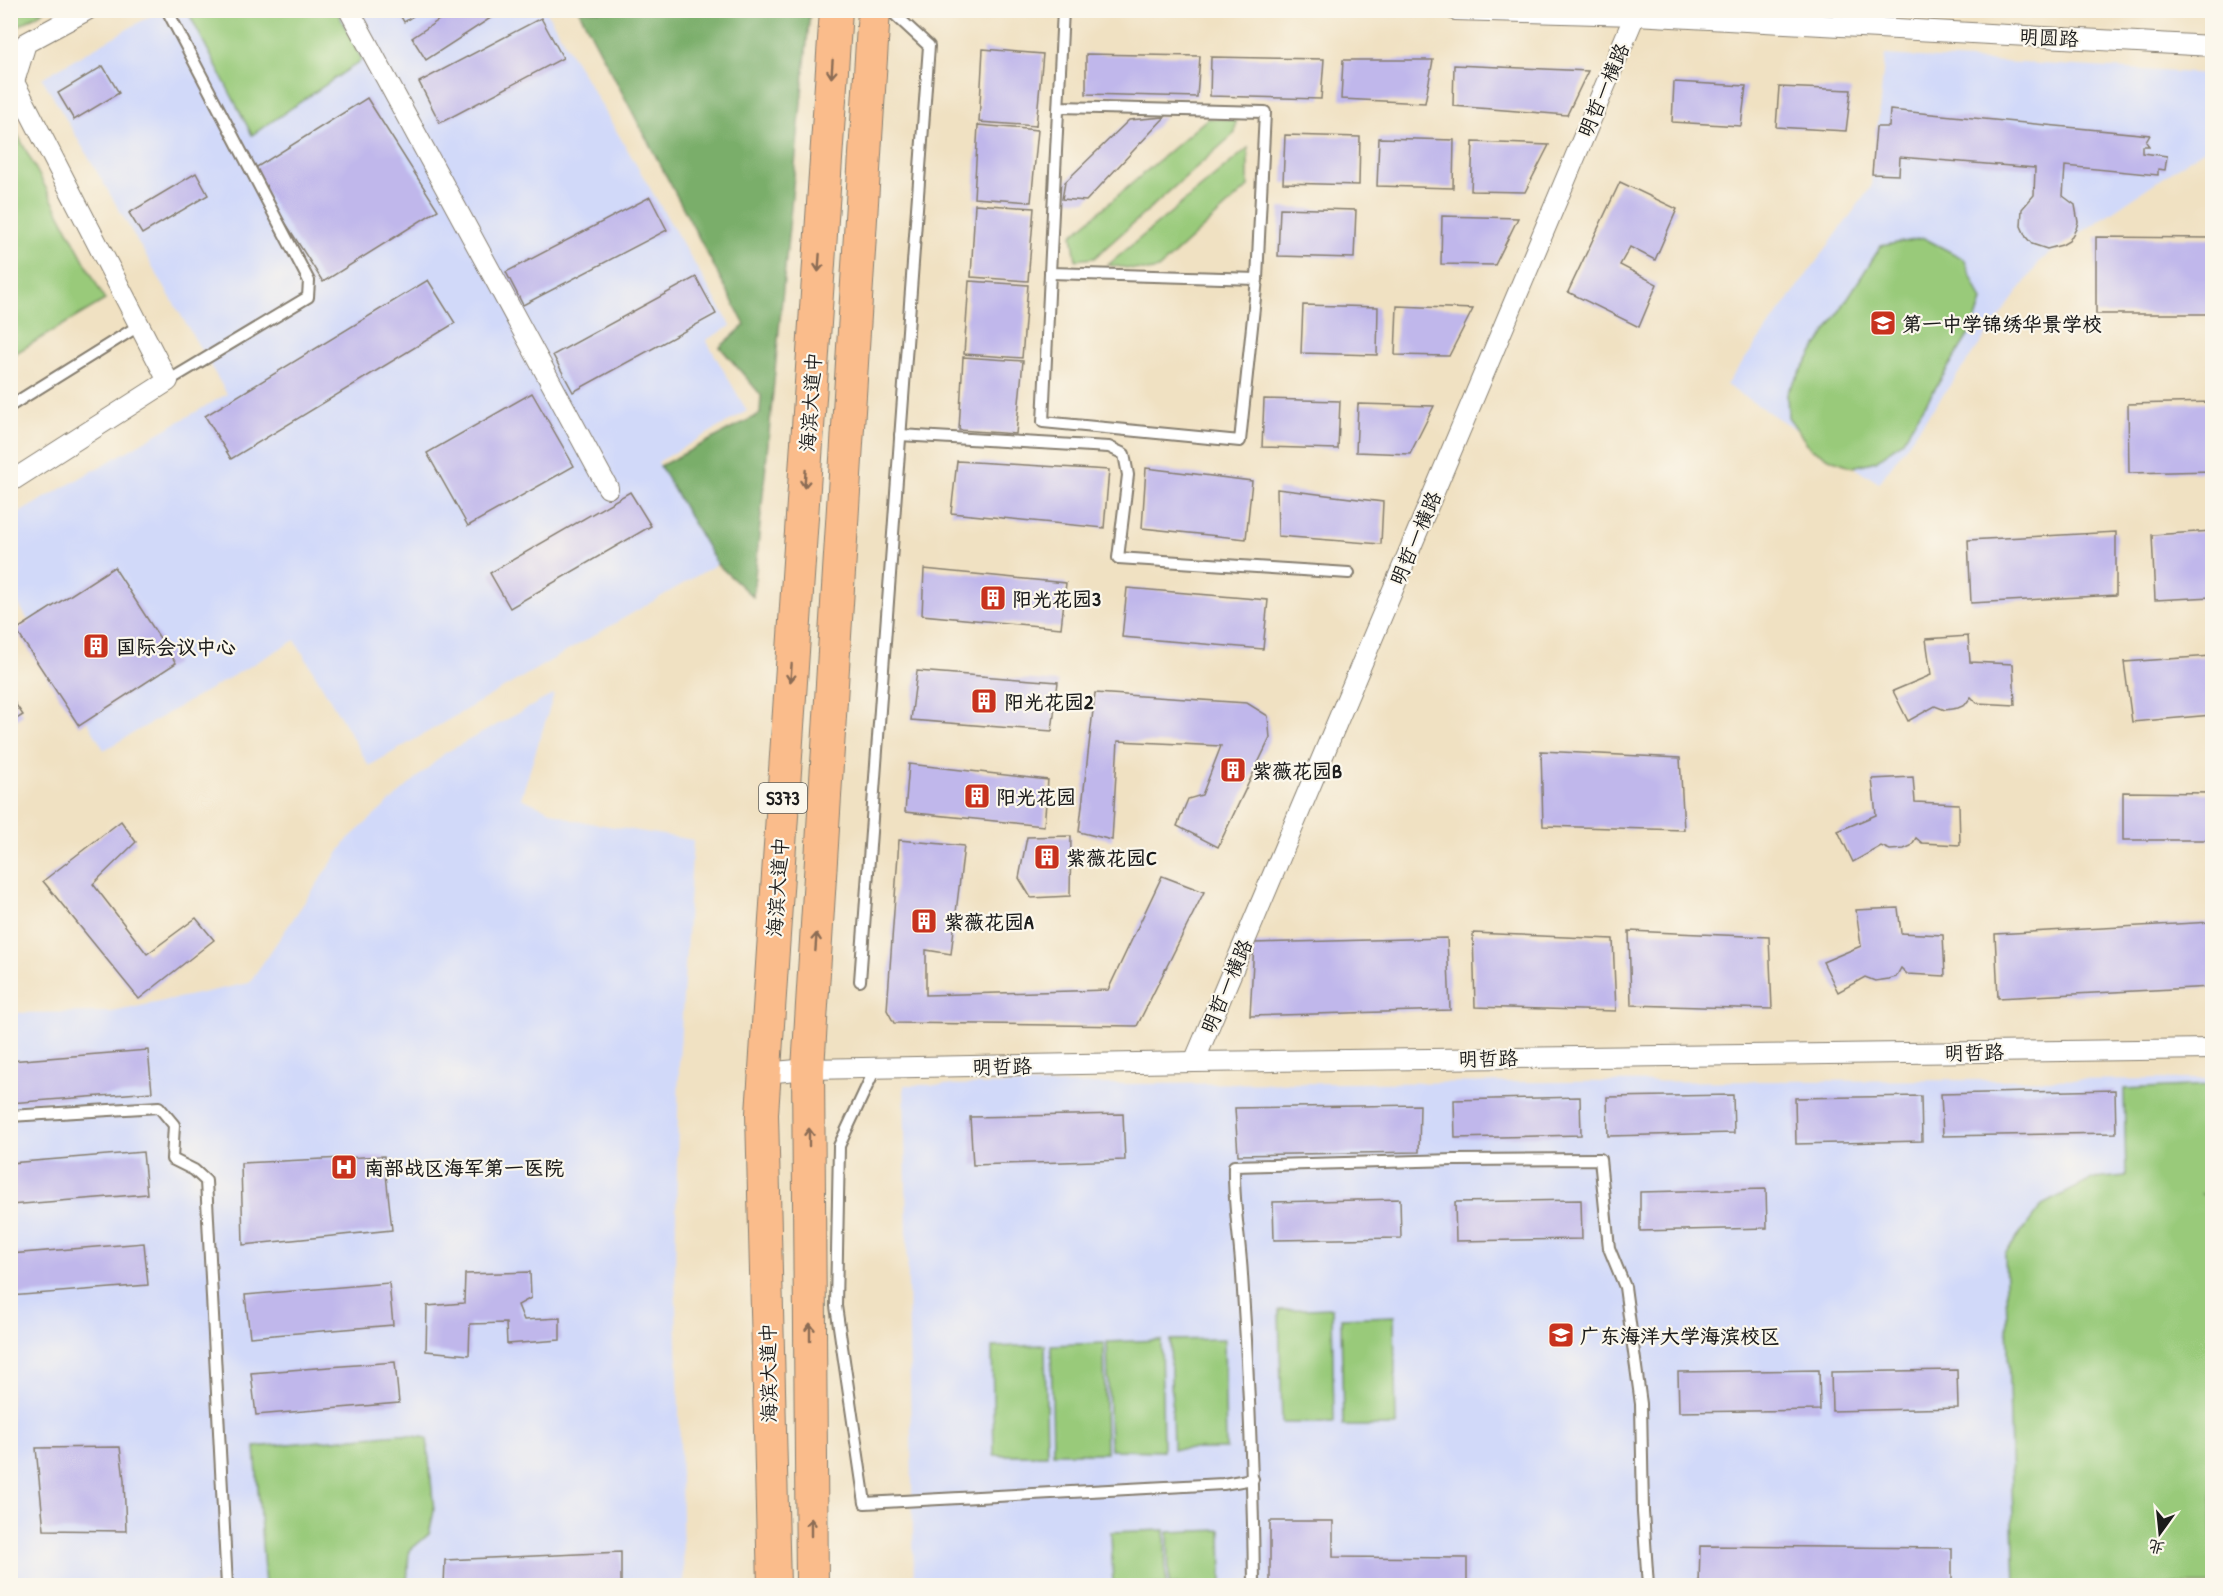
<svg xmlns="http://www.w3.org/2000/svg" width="2223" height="1596" font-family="'Patrick Hand','LXGW WenKai TC',sans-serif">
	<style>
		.built { fill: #d1d9f9 }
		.green { fill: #99ca7a; stroke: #5a734b; stroke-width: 1.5 }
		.forest { fill: #7aae6a; stroke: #4b6543; stroke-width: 1.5 }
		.building { fill: #c0b7eb }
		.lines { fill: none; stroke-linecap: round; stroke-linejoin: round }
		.lane-casing { stroke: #867e6f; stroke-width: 14 }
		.street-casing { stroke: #867e6f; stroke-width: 22 }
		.primary-casing { stroke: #867e6f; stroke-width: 34 }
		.lane { stroke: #fff; stroke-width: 10 }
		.street { stroke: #fff; stroke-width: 20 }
		.primary { stroke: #fabc8b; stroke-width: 32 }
		.oneway { stroke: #8b6c54 }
		.labels { text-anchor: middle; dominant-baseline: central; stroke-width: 4.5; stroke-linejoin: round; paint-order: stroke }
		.shield { fill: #fbf7ec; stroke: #5f5e5a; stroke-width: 1.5 }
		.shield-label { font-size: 18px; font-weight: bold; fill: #1c1c1c }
		.street-label { font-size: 20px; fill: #1c1c1c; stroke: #fbf7ec }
		.poi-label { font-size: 20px; font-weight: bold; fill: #1c1c1c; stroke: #fbf7ec; text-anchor: start }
	</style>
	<rect width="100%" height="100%" fill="#fbf7ec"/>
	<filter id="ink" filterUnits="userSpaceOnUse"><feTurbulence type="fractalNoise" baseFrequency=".0167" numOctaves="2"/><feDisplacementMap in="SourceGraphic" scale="12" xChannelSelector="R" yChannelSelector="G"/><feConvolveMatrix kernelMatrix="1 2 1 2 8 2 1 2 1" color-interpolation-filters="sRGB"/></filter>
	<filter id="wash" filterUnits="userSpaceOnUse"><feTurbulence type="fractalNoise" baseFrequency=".008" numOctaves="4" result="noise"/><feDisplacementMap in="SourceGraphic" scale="24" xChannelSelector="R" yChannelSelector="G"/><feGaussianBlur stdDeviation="1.35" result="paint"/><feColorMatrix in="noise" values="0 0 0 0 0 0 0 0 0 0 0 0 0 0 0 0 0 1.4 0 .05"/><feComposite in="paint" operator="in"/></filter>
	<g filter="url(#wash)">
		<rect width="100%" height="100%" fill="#f0e1c2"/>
		<!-- built -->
		<g class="built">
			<path d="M159,11H546L731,326L706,340L747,411L658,462L717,564L369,766L295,640L104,750L11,591L10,518L227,394L42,78Z"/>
			<path d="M1885,55L2212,74V144L2041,260L1879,483L1726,385L1871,187Z"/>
			<path d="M554,694L521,798L572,820L693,840L679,1062L675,1272L684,1585H11L10,1013L112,1012L249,983L348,839L445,753Z"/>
			<path d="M2212,1079V1585H914L904,1085Z"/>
		</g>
		<!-- green -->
		<g class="green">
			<path d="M11,10H44V11L11,31Z"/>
			<path d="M191,11H337L362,60L252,135L188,12Z"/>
			<path d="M1208,118L1236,120L1235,133L1094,258L1076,260L1072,235Z"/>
			<path d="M10,120L105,300L11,356H10Z"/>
			<path d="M1248,148V187L1158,269L1148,271L1108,265Z"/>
			<path d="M1924,238L1964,259L1982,301L1973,328L1903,440L1876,461L1853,467L1833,460L1810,448L1788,417L1787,393L1881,246Z"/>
			<path d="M2212,1085V1193L2202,1194L2212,1199V1585H2015L2005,1254L2042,1205L2093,1179L2126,1176L2124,1089Z"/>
			<path d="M1332,1308L1334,1423H1282L1279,1310Z"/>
			<path d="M1394,1316L1396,1426H1343L1341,1318Z"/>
			<path d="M1224,1339L1226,1449H1173L1170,1340Z"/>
			<path d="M1161,1340L1163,1451L1110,1450L1107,1342Z"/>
			<path d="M1104,1343L1106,1453H1053L1051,1345Z"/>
			<path d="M1045,1345L1047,1455H994L992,1347Z"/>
			<path d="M399,1434L427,1438L434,1511L429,1534L409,1551L407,1585H265L255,1447Z"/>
			<path d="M1165,1530L1166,1585H1113L1111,1532Z"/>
			<path d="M1221,1530L1222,1585H1169L1168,1532Z"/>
		</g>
		<!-- forest -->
		<path class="forest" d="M579,11H810L753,597L717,564L660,466L760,414L761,395L720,347L745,325Z"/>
		<g id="blocks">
			<!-- building -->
			<g class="building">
				<path d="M397,10H422L404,22Z"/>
				<path d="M454,10H503L426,60L412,38Z"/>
				<path d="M541,18L563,58L440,123L419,82Z"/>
				<path d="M983,49L1043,54L1036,126L979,122Z"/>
				<path d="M1086,54L1200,56L1197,97L1086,94Z"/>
				<path d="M1211,57L1324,59L1321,99L1210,96Z"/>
				<path d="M1343,60H1433L1425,103L1341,99Z"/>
				<path d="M1454,65L1588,71L1567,115L1453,106Z"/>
				<path d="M103,66L119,93L74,120L58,93Z"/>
				<path d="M1674,82L1746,86L1741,126L1672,122Z"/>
				<path d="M1779,87L1851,90L1846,131L1776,127Z"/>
				<path d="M367,98L438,210L323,282L252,170Z"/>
				<path d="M1890,110L2150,135L2146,142L2149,146H2142V153L2167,156L2165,170L2158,169V175L2065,166L2063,196L2075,205L2078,222L2076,229L2069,241L2062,245L2047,249L2032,244L2026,237L2021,226L2022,209L2034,195L2035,168L1900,157L1899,175L1872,174L1876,127H1889Z"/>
				<path d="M1165,117L1086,201L1062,199L1065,182L1129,120Z"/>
				<path d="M978,125L1038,130L1031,202L974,198Z"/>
				<path d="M1285,135L1360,137L1359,185L1283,183Z"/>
				<path d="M1379,138L1454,140L1453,188L1377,186Z"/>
				<path d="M1473,142L1549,145L1525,192L1471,191Z"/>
				<path d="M196,173L208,195L142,234L129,213Z"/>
				<path d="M1620,182L1677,209L1655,260L1630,247L1620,265L1657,284L1639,327L1568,292Z"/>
				<path d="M650,197L667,230L523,305L506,272Z"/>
				<path d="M975,204L1034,208L1028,281L971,277Z"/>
				<path d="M1280,208L1356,210L1354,258L1278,256Z"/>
				<path d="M1442,216L1518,218L1495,265L1441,264Z"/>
				<path d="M2096,237L2212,238V314H2096Z"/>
				<path d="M696,277L716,314L573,392L553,355Z"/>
				<path d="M428,280L455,323L231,459L205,416Z"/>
				<path d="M969,281L1028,285L1022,358L964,354Z"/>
				<path d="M1303,305L1378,307L1377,355L1301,353Z"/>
				<path d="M1397,306L1473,309L1449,356L1395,355Z"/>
				<path d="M963,357L1023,361L1016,434L959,430Z"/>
				<path d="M532,393L574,466L468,526L427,453Z"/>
				<path d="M1264,399L1340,401L1338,449L1262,447Z"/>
				<path d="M2212,402V471L2129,473L2128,404Z"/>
				<path d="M1358,404L1434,406L1410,454L1356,452Z"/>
				<path d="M957,461L1109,470L1104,528L951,513Z"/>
				<path d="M1146,468L1252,481L1246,539L1142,528Z"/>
				<path d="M1277,489L1383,502L1381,544L1278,536Z"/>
				<path d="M630,492L651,526L510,608L490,573Z"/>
				<path d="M2212,531V597L2155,600L2152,535Z"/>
				<path d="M2116,532V595L1971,603L1968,540Z"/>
				<path d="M114,567L176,663L79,726L16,630Z"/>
				<path d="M924,569L1066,583L1061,628L922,615Z"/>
				<path d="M1127,588L1268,600L1263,649L1122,637Z"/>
				<path d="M1968,636L1970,662L2013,664L2015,705L1977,703L1971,697L1965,705L1958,708L1945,710L1935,706L1908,721L1893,691L1931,675L1926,639Z"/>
				<path d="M2212,656V715L2132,722L2124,662Z"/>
				<path d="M917,671L1058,682L1052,731L911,720Z"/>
				<path d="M1095,693L1247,703L1268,716L1270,738L1218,847L1177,826L1188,799L1202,795L1221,746L1118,741L1112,840L1079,832Z"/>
				<path d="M10,696L23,715L10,723Z"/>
				<path d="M1541,751L1680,758L1684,830L1543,826Z"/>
				<path d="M909,764L1048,780L1044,826L905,812Z"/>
				<path d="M1913,777L1915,802L1959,804L1960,845L1922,843L1916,838L1911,846L1904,849L1890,850L1881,846L1853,862L1838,831L1876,815L1872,779Z"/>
				<path d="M2123,792L2212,793V840H2123Z"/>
				<path d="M121,821L136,842L93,884L147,954L196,918L214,940L139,999L43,881Z"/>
				<path d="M1071,836L1070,896L1031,898L1019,878L1027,837Z"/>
				<path d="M899,840L964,846L951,954L926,950V995L1108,990L1162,876L1204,892L1137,1026L894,1023L887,1010Z"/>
				<path d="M1898,908L1901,933L1943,935L1945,976L1907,974L1901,968L1896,977L1889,979L1875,981L1865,977L1838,992L1823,962L1861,946L1856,910Z"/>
				<path d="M2212,922V987L1998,998L1995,934Z"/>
				<path d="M1629,931L1769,937L1772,1009L1631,1005Z"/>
				<path d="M1473,933L1613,939L1616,1011L1475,1007Z"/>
				<path d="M1447,938L1450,1010L1250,1016L1254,943Z"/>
				<path d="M148,1050L152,1092L10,1103V1061Z"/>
				<path d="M2115,1090L2116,1133L1943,1136L1941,1094Z"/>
				<path d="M1733,1095L1734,1133L1608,1136L1607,1097Z"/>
				<path d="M1921,1096L1922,1141L1796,1144L1795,1098Z"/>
				<path d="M1580,1097L1581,1135L1455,1138L1454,1100Z"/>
				<path d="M1420,1105L1419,1152L1238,1155L1235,1108Z"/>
				<path d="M1123,1114L1125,1160L973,1165L970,1117Z"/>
				<path d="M143,1152L147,1194L10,1205V1163Z"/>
				<path d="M384,1156L392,1230L243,1245L241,1163Z"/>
				<path d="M1766,1189L1767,1228L1640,1231V1192Z"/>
				<path d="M1400,1199L1401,1238L1274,1240L1273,1202Z"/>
				<path d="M1581,1200L1582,1239L1456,1241L1455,1202Z"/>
				<path d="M144,1243L148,1285L10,1296V1254Z"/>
				<path d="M530,1272L531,1298L518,1305L524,1320L560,1318V1340L507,1344L506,1323L470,1324L469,1355L426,1351L427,1306L464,1303L465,1274Z"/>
				<path d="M389,1283L393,1325L250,1337L245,1295Z"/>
				<path d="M395,1362L399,1403L256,1415L251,1373Z"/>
				<path d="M1819,1370L1820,1410L1679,1412L1678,1372Z"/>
				<path d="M1957,1370L1958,1408L1832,1411L1831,1372Z"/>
				<path d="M120,1447L124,1480L126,1531L44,1530L36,1448Z"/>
				<path d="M1270,1521H1333V1557L1467,1558V1586H1270Z"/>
				<path d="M1700,1546L1952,1548V1586H1699Z"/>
				<path d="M621,1552V1586H444L445,1560Z"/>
			</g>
		</g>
	</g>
	<g filter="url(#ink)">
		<use href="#blocks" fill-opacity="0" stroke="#867e6f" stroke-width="1.5"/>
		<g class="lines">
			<defs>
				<g id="lane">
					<path d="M167,10L309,281L308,297L168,381"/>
					<path d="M1059,107L1265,112L1257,279L1050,273L1063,10"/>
					<path d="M1050,273L1043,422L1240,441L1257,279"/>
					<path d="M10,406L140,325"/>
					<path d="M900,435L1109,447L1124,454L1128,475L1118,558L1349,573"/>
					<path d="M860,981L929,46L890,10"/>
					<path d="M875,1069L839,1146L836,1306L865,1503L1223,1484L1253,1479"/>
					<path d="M10,1116L159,1107L174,1125L172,1159L194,1170L206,1181L227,1586"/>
					<path d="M1254,1586C1253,1482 1249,1379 1242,1275C1240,1239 1233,1203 1234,1166L1455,1160L1600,1159L1609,1248L1625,1287L1641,1404L1643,1512L1648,1586"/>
				</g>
				<g id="street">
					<path d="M349,10L608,488"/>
					<path d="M1455,10L1635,15L2212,46"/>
					<path d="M10,482L168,381L14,82L26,43L87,10"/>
					<path d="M1194,1062L1637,10"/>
					<path d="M764,1073L808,1069L1194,1062L2212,1049"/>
				</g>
				<g id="primary">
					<path d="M774,1586L762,1114L836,10"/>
					<path d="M812,1586L808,1069L874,10"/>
				</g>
			</defs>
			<!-- lane casing -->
			<use href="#lane" class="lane-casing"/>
			<!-- street casing -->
			<use href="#street" class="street-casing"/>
			<!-- primary casing -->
			<use href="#primary" class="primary-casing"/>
			<!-- lane -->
			<use href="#lane" class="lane"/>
			<!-- street -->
			<use href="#street" class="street"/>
			<!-- primary -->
			<use href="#primary" class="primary"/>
		</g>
		<!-- one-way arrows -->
		<defs><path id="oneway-shaft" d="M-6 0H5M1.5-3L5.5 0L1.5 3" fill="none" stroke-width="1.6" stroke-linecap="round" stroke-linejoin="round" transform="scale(1.5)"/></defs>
		<g class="oneway">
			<use href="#oneway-shaft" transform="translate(832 69) rotate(94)"/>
			<use href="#oneway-shaft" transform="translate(819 263) rotate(94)"/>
			<use href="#oneway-shaft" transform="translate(805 479) rotate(94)"/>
			<use href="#oneway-shaft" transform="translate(791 673) rotate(94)"/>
			<use href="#oneway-shaft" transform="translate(816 942) rotate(-86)"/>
			<use href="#oneway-shaft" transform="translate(809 1137) rotate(-90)"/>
			<use href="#oneway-shaft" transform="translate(810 1332) rotate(-90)"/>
			<use href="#oneway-shaft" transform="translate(811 1527) rotate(-90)"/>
		</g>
	</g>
	<!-- icons -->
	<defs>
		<symbol id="school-square" viewBox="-11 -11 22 22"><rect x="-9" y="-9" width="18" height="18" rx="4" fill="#c8321e" stroke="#fbf7ec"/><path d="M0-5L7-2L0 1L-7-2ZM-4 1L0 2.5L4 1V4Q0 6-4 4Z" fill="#fff"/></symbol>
		<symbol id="building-square" viewBox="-11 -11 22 22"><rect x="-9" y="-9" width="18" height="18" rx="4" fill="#c8321e" stroke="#fbf7ec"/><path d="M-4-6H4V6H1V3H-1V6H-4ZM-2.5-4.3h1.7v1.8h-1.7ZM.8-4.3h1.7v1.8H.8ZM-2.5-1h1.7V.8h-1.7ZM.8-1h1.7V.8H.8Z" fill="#fff"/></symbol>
		<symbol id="hospital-square" viewBox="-11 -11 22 22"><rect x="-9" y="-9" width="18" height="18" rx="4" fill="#c8321e" stroke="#fbf7ec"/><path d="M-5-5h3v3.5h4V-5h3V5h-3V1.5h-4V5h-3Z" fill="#fff"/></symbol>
		<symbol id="university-square" viewBox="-11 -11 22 22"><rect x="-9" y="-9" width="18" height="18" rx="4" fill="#c8321e" stroke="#fbf7ec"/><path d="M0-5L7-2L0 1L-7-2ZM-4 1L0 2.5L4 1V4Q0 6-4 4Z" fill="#fff"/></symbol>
	</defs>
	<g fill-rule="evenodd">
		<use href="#school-square" x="1868" y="308" width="30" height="30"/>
		<use href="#building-square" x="978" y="583" width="30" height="30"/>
		<use href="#building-square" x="81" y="631" width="30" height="30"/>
		<use href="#building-square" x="969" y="686" width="30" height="30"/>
		<use href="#building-square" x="1218" y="755" width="30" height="30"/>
		<use href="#building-square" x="962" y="781" width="30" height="30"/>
		<use href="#building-square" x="1032" y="842" width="30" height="30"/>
		<use href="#building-square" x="909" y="906" width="30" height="30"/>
		<use href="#hospital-square" x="329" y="1152" width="30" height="30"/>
		<use href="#university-square" x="1546" y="1320" width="30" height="30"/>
	</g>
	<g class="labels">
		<!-- shield labels -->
		<rect class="shield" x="759" y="783" width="48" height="30" rx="4.5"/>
		<g class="shield-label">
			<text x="783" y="798">S373</text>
		</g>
		<!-- street labels -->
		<g class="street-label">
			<text transform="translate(2049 37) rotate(3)">明圆路</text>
			<text transform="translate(1603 90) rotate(-67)">明哲一横路</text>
			<text transform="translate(810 402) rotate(-86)">海滨大道中</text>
			<text transform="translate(1415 538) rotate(-67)">明哲一横路</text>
			<text transform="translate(777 887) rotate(-86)">海滨大道中</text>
			<text transform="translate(1226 986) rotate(-67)">明哲一横路</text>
			<text transform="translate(1974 1052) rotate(-1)">明哲路</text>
			<text transform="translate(1488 1058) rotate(-1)">明哲路</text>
			<text transform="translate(1002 1066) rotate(-1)">明哲路</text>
			<text transform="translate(768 1373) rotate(-91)">海滨大道中</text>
		</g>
		<!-- poi labels -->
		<g class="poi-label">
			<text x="1902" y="323">第一中学锦绣华景学校</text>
			<text x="1012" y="598">阳光花园3</text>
			<text x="116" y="646">国际会议中心</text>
			<text x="1004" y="701">阳光花园2</text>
			<text x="1252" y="770">紫薇花园B</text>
			<text x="996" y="796">阳光花园</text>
			<text x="1066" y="857">紫薇花园C</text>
			<text x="944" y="921">紫薇花园A</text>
			<text x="364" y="1167">南部战区海军第一医院</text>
			<text x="1580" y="1335">广东海洋大学海滨校区</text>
		</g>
	</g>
	<!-- margin -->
	<rect width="2223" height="1596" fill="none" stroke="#fbf7ec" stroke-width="36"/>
	<!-- north arrow -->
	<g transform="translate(2160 1533) rotate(195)" stroke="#fbf7ec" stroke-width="4.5" paint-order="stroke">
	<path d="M0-4.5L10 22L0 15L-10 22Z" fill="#1c1c1c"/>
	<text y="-9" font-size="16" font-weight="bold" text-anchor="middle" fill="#1c1c1c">北</text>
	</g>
</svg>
